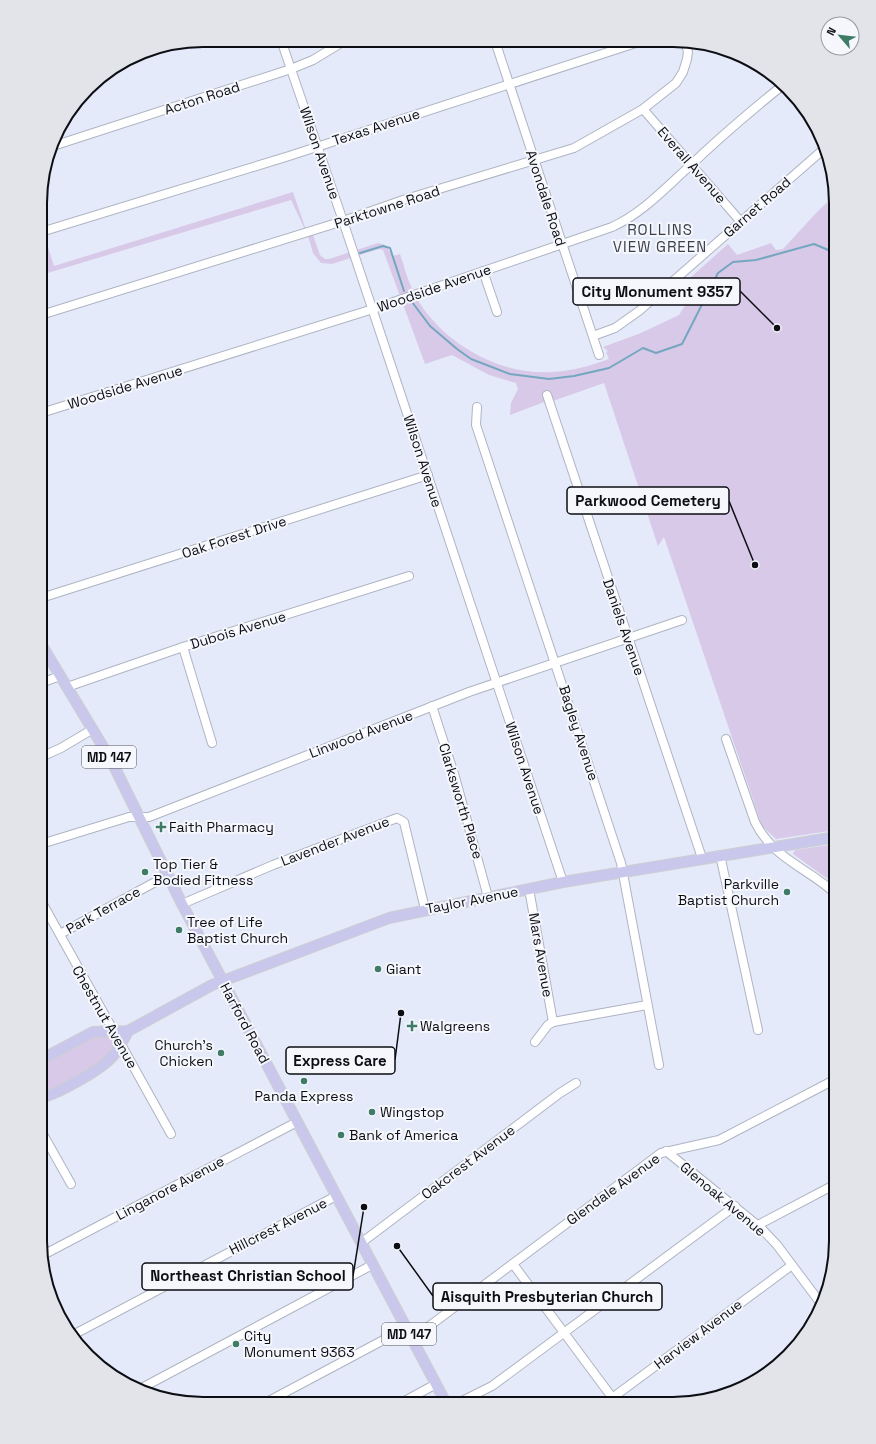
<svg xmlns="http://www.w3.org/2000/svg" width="876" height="1444" font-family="'Space Grotesk',sans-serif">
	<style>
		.green { fill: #d9c9e9 }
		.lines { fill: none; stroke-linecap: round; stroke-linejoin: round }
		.stream { stroke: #74a7bf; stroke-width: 2 }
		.minor-casing { stroke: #aeb4c2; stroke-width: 10 }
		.major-casing { stroke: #cecfd0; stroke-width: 12 }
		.minor { stroke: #fff; stroke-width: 8 }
		.major { stroke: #cac7ec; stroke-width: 10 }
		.poi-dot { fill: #3f7c68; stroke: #f5f7fd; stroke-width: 1.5 }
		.labels { text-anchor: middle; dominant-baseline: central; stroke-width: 4; stroke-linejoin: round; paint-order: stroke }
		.shield { fill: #f5f7fd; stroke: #525459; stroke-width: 1 }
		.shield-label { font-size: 13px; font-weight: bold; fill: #0c0e13 }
		.street-label { font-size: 14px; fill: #0c0e13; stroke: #f5f7fd }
		.poi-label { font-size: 14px; fill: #0c0e13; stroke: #f5f7fd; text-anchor: start }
		.neighbourhood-label { font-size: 15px; letter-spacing: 1px; fill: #3c414d; stroke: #f5f7fd }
		.rim { fill: none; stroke: #0c0e13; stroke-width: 2 }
		.leader { fill: none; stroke: #0c0e13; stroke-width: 1.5 }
		.callout-dot { fill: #0c0e13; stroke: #f5f7fd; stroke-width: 1.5 }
		.callout { fill: #f5f7fd; stroke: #0c0e13; stroke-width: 1.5 }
		.callout-label { font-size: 15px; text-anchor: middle; font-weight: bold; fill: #0c0e13 }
	</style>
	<rect width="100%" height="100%" fill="#e4eaf9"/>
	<!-- green -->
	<g class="green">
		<path d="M293,192L305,227L313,235L320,255L325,259H329L378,243L385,245L393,256L400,254C404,266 407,278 412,289C435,339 497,376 552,372C572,371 590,366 609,359L606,352L608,351L603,347L641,333L679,315L690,298L680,287L728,244L737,255L771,243L776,250L783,249L816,213L834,196L836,203V830L776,839L762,826L664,537L658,546L604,383L553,401L552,399L510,415L511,403L518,389L516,383L489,375L452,355L425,364L383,250L379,249L332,264L321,263L313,253L308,236L291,200L41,275V270L48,268L41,245V235L44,234L54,266Z"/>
		<path d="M836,844V885L793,854L795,850Z"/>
		<path d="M103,1033L112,1037L116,1043C113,1063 58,1087 40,1095V1063L90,1036Z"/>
	</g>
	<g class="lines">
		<!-- stream -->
		<g class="stream">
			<path d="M360,253L383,246L390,248L404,291"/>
			<path d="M836,264V261"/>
			<path d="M412,302L430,326L457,349L471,359L510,374L549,379L574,376L609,368L643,348L656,353L682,344L718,273L733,262L756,260L814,244L833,252L836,256"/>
		</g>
		<defs>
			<g id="minor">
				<path d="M281,40L343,221L563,882"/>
				<path d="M495,41L599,355"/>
				<path d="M643,109L741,222"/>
				<path d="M53,146L291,69L313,60L346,40"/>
				<path d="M41,232L289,156L642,41"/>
				<path d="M483,271L497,312"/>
				<path d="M41,315L343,221L406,199L574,148L643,109L676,83L683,72L687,59L688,52L685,41"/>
				<path d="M593,336L615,328L639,311L825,148"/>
				<path d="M547,395L702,858"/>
				<path d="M477,407L476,425L621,863L659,1065"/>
				<path d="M41,413L373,309L612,227C643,213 666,187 691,165C720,137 752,110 783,85"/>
				<path d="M41,598L428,475"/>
				<path d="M183,647L212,743"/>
				<path d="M41,683L60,676"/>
				<path d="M67,687L183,647L409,576"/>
				<path d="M432,706L455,777L488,897"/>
				<path d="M726,739L755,822C773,859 808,868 836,894"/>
				<path d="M41,757L61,748L93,729"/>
				<path d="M41,844L129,817H149L469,692L682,620"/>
				<path d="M720,855L758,1030"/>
				<path d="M529,889L553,1022"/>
				<path d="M40,899L171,1134"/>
				<path d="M182,904L273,865L397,818L404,822L425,909"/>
				<path d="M60,934L168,875"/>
				<path d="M535,1042L548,1025L553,1022L647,1005"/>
				<path d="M40,1129L71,1184"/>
				<path d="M666,1151L761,1228L777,1245L822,1305"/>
				<path d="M758,1225L832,1186"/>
				<path d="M361,1243L560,1093L576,1083"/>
				<path d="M43,1255L297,1122"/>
				<path d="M513,1264L617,1404"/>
				<path d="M71,1336L336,1196"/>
				<path d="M412,1339L661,1153L719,1140L836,1079"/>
				<path d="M138,1390L372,1265"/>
				<path d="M265,1403L406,1328"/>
				<path d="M401,1403L436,1384"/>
				<path d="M458,1403L492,1386L735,1206"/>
				<path d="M604,1404L792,1265"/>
			</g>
			<g id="major">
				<path d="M41,644L111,760L182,904L446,1403"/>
				<path d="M40,1060L93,1032L128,1031L212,985L389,918L563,882L836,837"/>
				<path d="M40,1098C56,1095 98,1071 110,1059C118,1052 123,1040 128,1031"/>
			</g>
		</defs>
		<!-- minor casing -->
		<use href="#minor" class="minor-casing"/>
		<!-- major casing -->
		<use href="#major" class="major-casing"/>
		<!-- minor -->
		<use href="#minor" class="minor"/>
		<!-- major -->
		<use href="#major" class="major"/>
	</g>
	<!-- markers -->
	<g class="poi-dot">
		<path d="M159 821h4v4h4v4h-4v4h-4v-4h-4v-4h4z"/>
		<circle cx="145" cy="872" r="4"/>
		<circle cx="787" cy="892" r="4"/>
		<circle cx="179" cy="930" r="4"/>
		<circle cx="378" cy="969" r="4"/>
		<path d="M410 1020h4v4h4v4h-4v4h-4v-4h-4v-4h4z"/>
		<circle cx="221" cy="1053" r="4"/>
		<circle cx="304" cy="1081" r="4"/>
		<circle cx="372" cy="1112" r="4"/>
		<circle cx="341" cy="1135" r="4"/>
		<circle cx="236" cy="1344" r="4"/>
	</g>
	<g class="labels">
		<!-- shield labels -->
		<g class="shield">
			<rect x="82" y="746" width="54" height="22" rx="3"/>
			<rect x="382" y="1323" width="54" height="22" rx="3"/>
		</g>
		<g class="shield-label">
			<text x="109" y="757">MD 147</text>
			<text x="409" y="1334">MD 147</text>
		</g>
		<!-- street labels -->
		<g class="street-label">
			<text transform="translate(202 98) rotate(-18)">Acton Road</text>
			<text transform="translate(376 127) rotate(-18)">Texas Avenue</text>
			<text transform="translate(320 153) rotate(71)">Wilson Avenue</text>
			<text transform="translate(692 165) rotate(49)">Everall Avenue</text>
			<text transform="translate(546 198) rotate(72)">Avondale Road</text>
			<text transform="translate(387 207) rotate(-18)">Parktowne Road</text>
			<text transform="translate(757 207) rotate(-41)">Garnet Road</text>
			<text transform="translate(434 288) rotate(-19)">Woodside Avenue</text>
			<text transform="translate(125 387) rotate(-17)">Woodside Avenue</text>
			<text transform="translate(423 461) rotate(72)">Wilson Avenue</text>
			<text transform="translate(234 537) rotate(-18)">Oak Forest Drive</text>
			<text transform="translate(624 627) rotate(71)">Daniels Avenue</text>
			<text transform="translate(238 630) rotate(-17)">Dubois Avenue</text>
			<text transform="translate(579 733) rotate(72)">Bagley Avenue</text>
			<text transform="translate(361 734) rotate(-21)">Linwood Avenue</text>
			<text transform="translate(525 768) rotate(72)">Wilson Avenue</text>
			<text transform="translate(461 801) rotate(73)">Clarksworth Place</text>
			<text transform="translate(335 841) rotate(-21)">Lavender Avenue</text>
			<text transform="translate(472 900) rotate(-11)">Taylor Avenue</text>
			<text transform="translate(103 910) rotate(-29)">Park Terrace</text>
			<text transform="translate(541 955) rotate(80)">Mars Avenue</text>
			<text transform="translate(105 1017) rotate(60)">Chestnut Avenue</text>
			<text transform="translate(245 1023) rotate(62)">Harford Road</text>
			<text transform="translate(468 1162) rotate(-37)">Oakcrest Avenue</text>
			<text transform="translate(170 1188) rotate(-28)">Linganore Avenue</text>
			<text transform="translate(613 1189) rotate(-36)">Glendale Avenue</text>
			<text transform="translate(723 1199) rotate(40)">Glenoak Avenue</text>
			<text transform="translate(278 1226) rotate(-27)">Hillcrest Avenue</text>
			<text transform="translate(698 1334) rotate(-37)">Harview Avenue</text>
		</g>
		<!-- poi labels -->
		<g class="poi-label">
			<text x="169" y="827">Faith Pharmacy</text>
			<text x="153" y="864">Top Tier &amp;<tspan x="153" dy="16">Bodied Fitness</tspan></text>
			<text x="779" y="884" text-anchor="end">Parkville<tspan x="779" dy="16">Baptist Church</tspan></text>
			<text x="187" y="922">Tree of Life<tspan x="187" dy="16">Baptist Church</tspan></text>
			<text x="386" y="969">Giant</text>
			<text x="420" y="1026">Walgreens</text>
			<text x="213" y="1045" text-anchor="end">Church's<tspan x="213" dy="16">Chicken</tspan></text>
			<text x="304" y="1096" text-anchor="middle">Panda Express</text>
			<text x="380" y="1112">Wingstop</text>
			<text x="349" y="1135">Bank of America</text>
			<text x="244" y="1336">City<tspan x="244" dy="16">Monument 9363</tspan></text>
		</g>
		<!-- neighbourhood labels -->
		<g class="neighbourhood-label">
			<text x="660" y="229">ROLLINS<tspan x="660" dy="17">VIEW GREEN</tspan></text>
		</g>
	</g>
	<!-- crop -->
	<path d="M0 0H876V1444H0ZM203 47H673A156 156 0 0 1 829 203V1241A156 156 0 0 1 673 1397H203A156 156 0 0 1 47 1241V203A156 156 0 0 1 203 47Z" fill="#e2e4ea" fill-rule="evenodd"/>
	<path class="rim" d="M203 47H673A156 156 0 0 1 829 203V1241A156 156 0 0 1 673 1397H203A156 156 0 0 1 47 1241V203A156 156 0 0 1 203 47Z"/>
	<!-- callouts -->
	<path class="leader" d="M777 328L740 291M755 565L729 501M401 1013L395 1060M364 1207L353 1276M397 1246L433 1296"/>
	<g class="callout-dot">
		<circle cx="777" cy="328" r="4"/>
		<circle cx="755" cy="565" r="4"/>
		<circle cx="401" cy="1013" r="4"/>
		<circle cx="364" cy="1207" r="4"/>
		<circle cx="397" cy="1246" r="4"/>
	</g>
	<g class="callout">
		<rect x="573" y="278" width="167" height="27" rx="4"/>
		<rect x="567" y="487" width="162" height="27" rx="4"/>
		<rect x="286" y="1047" width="109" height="27" rx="4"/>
		<rect x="142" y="1263" width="211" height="27" rx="4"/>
		<rect x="433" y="1283" width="229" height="27" rx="4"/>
	</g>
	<g class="callout-label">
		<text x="657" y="297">City Monument 9357</text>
		<text x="648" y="506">Parkwood Cemetery</text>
		<text x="340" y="1066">Express Care</text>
		<text x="248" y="1281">Northeast Christian School</text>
		<text x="547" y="1302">Aisquith Presbyterian Church</text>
	</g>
	<!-- north arrow -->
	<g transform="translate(840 36) rotate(298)"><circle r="19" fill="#f5f7fd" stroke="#989a9f"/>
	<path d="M0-3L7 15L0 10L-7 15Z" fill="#3f7c68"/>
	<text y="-6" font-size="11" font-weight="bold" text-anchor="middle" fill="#0c0e13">N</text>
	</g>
</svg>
